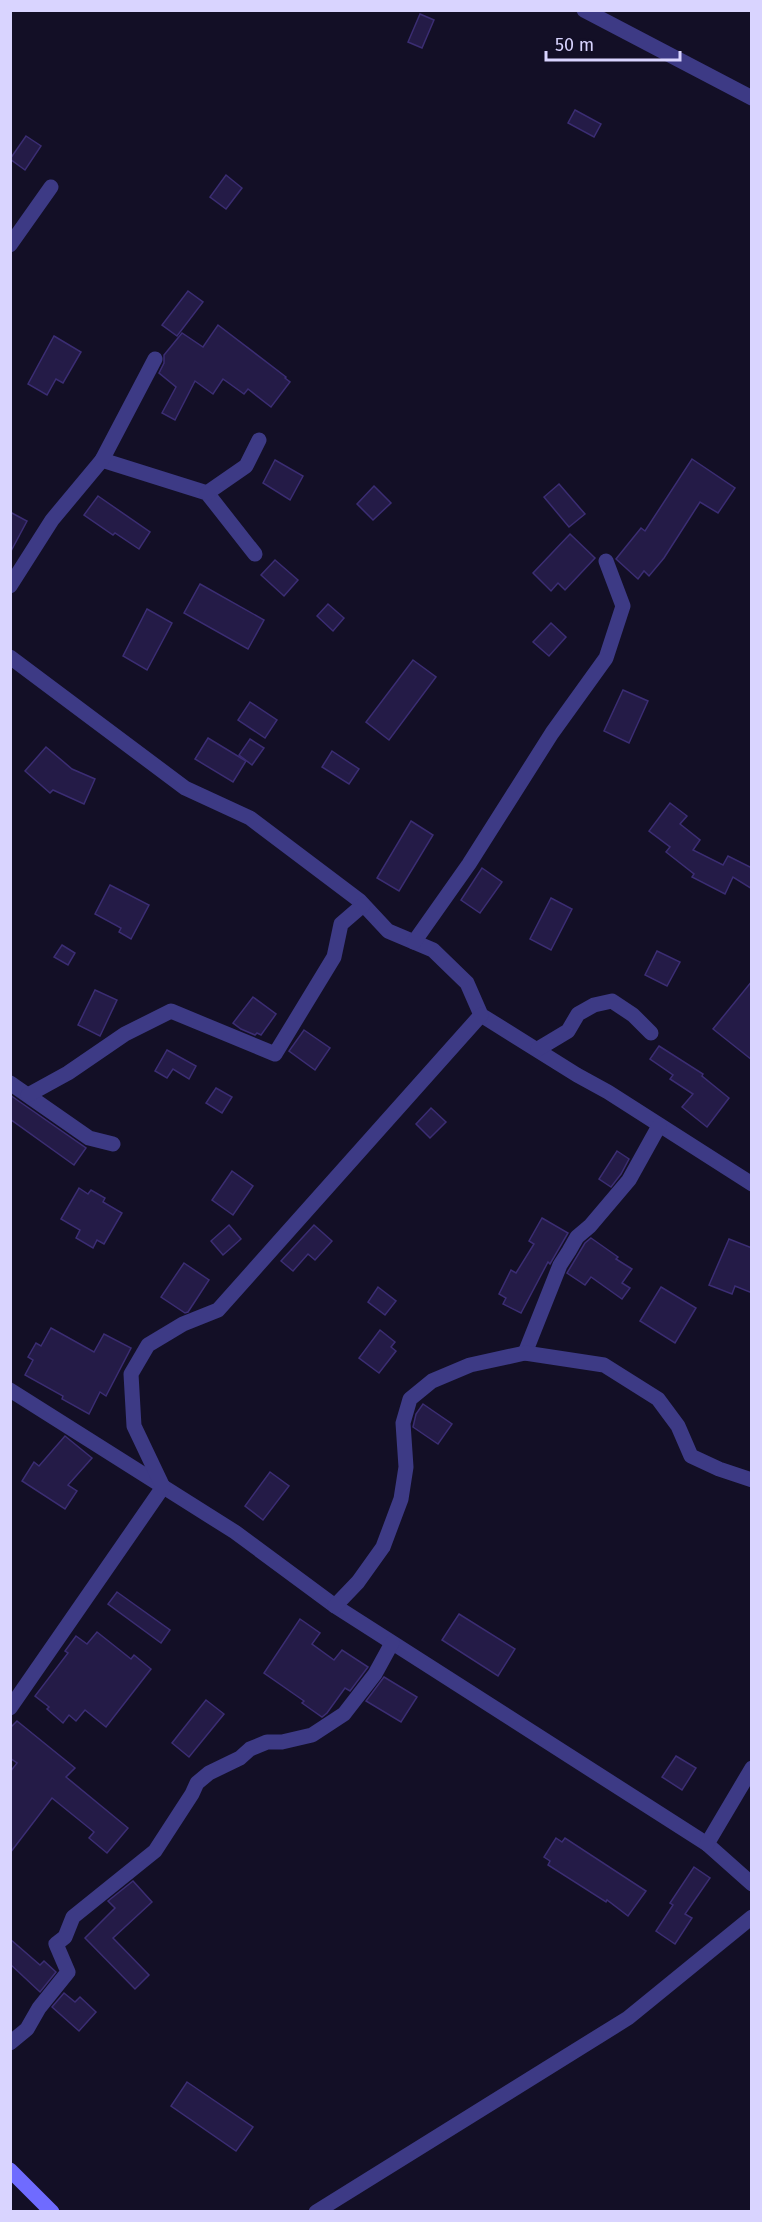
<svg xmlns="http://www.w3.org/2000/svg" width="762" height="2222" font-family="'Fira Sans',sans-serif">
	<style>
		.building { fill: #241b47; stroke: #3b2d73; stroke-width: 1.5 }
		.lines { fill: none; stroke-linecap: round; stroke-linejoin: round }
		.minor { stroke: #3d3a85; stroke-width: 15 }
		.secondary { stroke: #6f6bff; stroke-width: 15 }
	</style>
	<rect width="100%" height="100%" fill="#130f26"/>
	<!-- building -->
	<g class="building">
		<path d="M420,14L434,20L422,48L408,42Z"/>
		<path d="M575,110L601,124L594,137L568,123Z"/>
		<path d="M26,136L41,146L25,170L10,159Z"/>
		<path d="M226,175L242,188L226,209L210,197Z"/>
		<path d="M188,291L203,302L177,336L162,325Z"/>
		<path d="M218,325L286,377L285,378L290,382L271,407L248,389L244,394L223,379L213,394L195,381L175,420L162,413L176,387L159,373L164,363V355L182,333L203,347Z"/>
		<path d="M54,336L81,352L63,383L56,379L47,395L28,384Z"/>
		<path d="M692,459L735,488L718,513L700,502L664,558L649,576L644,571L638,579L616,559L641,528L645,531Z"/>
		<path d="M275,460L303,476L290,500L263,483Z"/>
		<path d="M559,484L585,514L569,527L544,497Z"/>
		<path d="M374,486L391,503L373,520L357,504Z"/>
		<path d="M98,496L150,532L139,549L115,533L113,535L84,515Z"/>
		<path d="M10,512L27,521L10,553Z"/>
		<path d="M570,534L595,558L565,590L558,583L551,591L533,573Z"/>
		<path d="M275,560L298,580L284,596L261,575Z"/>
		<path d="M200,584L264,620L248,649L184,613Z"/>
		<path d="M328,604L344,618L333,631L317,616Z"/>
		<path d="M147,609L172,623L147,670L123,656Z"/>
		<path d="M551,623L566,637L549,656L533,642Z"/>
		<path d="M413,660L436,677L389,740L366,722Z"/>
		<path d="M623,690L648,701L629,743L604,731Z"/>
		<path d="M250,702L277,720L265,738L238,720Z"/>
		<path d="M208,738L246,761L233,782L195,759Z"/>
		<path d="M250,739L264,748L252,765L239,755Z"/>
		<path d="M46,747L72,769L95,779L84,804L53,790L50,793L25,771Z"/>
		<path d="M332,751L359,769L349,784L322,767Z"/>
		<path d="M670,803L687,816L680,824L700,840L693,850L723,865L728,856L752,868V889L733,877L725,894L692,877L694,874L666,852L670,847L649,831Z"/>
		<path d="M411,821L433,835L399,891L377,878Z"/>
		<path d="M482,868L502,882L480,913L461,900Z"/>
		<path d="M110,885L149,905L131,939L119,932L121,928L95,914Z"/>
		<path d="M551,898L572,909L551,950L530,939Z"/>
		<path d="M62,945L75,953L68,965L54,957Z"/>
		<path d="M657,951L680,962L667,986L645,975Z"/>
		<path d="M752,981V1060L713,1029Z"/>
		<path d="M95,990L117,1000L100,1036L78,1025Z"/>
		<path d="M253,997L276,1014L261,1035L257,1033L255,1035L241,1029L233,1023Z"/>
		<path d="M304,1030L330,1048L315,1070L289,1051Z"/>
		<path d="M659,1046L703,1074L702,1076L729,1098L707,1127L682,1107L693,1094L670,1079L673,1075L650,1059Z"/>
		<path d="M167,1050L196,1066L189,1079L173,1069L167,1078L155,1071Z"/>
		<path d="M216,1088L232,1097L222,1113L206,1103Z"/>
		<path d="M10,1095L86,1148L74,1165L10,1119Z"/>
		<path d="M431,1108L446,1122L430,1138L416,1124Z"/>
		<path d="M617,1151L629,1159L621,1174L611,1187L599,1179Z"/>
		<path d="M232,1171L253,1186L233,1215L212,1200Z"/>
		<path d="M79,1188L88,1194L91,1190L105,1198L103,1202L122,1213L104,1244L97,1240L93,1248L76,1238L80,1230L61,1219Z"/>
		<path d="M542,1218L568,1233L550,1264L548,1262L521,1313L503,1304L506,1298L499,1294L511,1270L516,1273L534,1244L529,1241Z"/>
		<path d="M229,1225L241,1239L223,1255L211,1241Z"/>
		<path d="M314,1225L332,1241L315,1260L308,1254L293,1271L281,1261Z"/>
		<path d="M591,1238L618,1257L616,1259L632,1269L622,1283L630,1288L622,1299L591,1277L585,1285L567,1273L585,1243Z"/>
		<path d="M729,1239L752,1248V1293L735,1286L732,1294L709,1285Z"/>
		<path d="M184,1263L209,1280L188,1312L185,1313L161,1297Z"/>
		<path d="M378,1287L396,1301L385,1315L368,1302Z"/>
		<path d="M661,1287L696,1308L675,1343L640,1321Z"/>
		<path d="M51,1328L94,1352L104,1334L131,1348L106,1396L100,1392L89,1414L62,1399L63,1396L25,1375L33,1360L28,1357L36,1343L41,1346Z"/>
		<path d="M380,1330L395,1342L391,1347L396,1351L379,1373L359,1358Z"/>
		<path d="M423,1404L452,1424L438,1444L413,1427L416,1414Z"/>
		<path d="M65,1436L92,1458L68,1485L77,1491L65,1509L22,1481L34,1462L39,1466Z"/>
		<path d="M270,1472L289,1486L263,1520L245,1506Z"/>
		<path d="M117,1592L170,1630L161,1643L108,1604Z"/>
		<path d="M459,1614L515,1649L498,1676L442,1640Z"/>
		<path d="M300,1619L320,1633L312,1644L334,1660L342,1650L368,1667L350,1691L345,1688L327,1713L322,1717L302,1703L304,1701L264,1673Z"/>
		<path d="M97,1632L131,1659L134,1655L151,1669L106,1727L85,1710L76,1721L69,1715L63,1723L47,1709L49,1707L35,1696L68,1653L65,1651L76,1636L87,1644Z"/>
		<path d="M384,1677L417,1697L401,1722L366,1701Z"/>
		<path d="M206,1700L224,1714L189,1757L172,1743Z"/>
		<path d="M17,1721L75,1768L66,1777L128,1828L107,1853L89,1838L94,1832L52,1798L10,1853V1772L17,1763L10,1758V1728Z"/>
		<path d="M676,1756L696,1768L682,1790L662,1777Z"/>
		<path d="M556,1838L562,1842L565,1838L646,1891L628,1916L607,1900L606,1902L548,1865L550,1861L544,1857Z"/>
		<path d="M694,1867L710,1878L685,1914L692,1918L675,1944L656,1931L673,1905L670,1903Z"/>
		<path d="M133,1881L152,1902L113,1938L149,1975L135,1989L85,1938L115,1908L108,1901Z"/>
		<path d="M10,1939L40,1965L44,1961L56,1972L40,1992L10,1964Z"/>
		<path d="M64,1993L75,2002L80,1997L96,2012L79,2031L52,2007Z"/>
		<path d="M187,2082L253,2127L236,2151L171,2106Z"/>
	</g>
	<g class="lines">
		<!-- minor -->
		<g class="minor">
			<path d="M584,10L752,98"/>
			<path d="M10,245L51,187"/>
			<path d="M102,460L207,493L255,554"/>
			<path d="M207,493L246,466L259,440"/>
			<path d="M10,586L52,520L102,460L155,359"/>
			<path d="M10,657L185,788L250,818L360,901L388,931L433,950L467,983L481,1015L577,1075L608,1092L752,1184"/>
			<path d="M414,942L469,864L552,733L606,658L623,606L606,561"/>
			<path d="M538,1049L568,1031L578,1014L594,1005L612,1001L633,1015L651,1033"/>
			<path d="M10,1083L89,1138L113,1144"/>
			<path d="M28,1095L68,1073L125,1034L171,1011L275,1054L334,957L341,924L363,905"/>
			<path d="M525,1353L560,1265L569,1251L577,1237L590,1226L629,1180L659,1126"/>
			<path d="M10,1390L235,1532L335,1606L707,1844L752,1884"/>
			<path d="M335,1606L358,1582L383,1547L401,1499L406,1467L403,1423L410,1399L432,1381L470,1365L525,1353L604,1365L658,1399L678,1426L691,1456L719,1469L752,1480"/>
			<path d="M10,1708L163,1487L134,1426L131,1374L148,1345L183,1324L218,1310L481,1015"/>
			<path d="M707,1844L752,1768"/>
			<path d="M10,2043L27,2029L39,2008L68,1972L56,1944L65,1937L73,1917L155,1851L192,1794L197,1783L209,1773L240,1758L250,1749L267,1742H282L312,1735L344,1714L375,1674L392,1643"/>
			<path d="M316,2212L628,2018L752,1917"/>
		</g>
		<!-- secondary -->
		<path class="secondary" d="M10,2170L52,2212"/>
	</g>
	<!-- border -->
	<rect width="762" height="2222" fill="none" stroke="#d9d4ff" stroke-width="24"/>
	<!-- scale -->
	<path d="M546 51v9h134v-9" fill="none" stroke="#d9d4ff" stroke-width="3"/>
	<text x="555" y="51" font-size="18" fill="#d9d4ff" stroke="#130f26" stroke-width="4.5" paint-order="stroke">50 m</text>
</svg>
